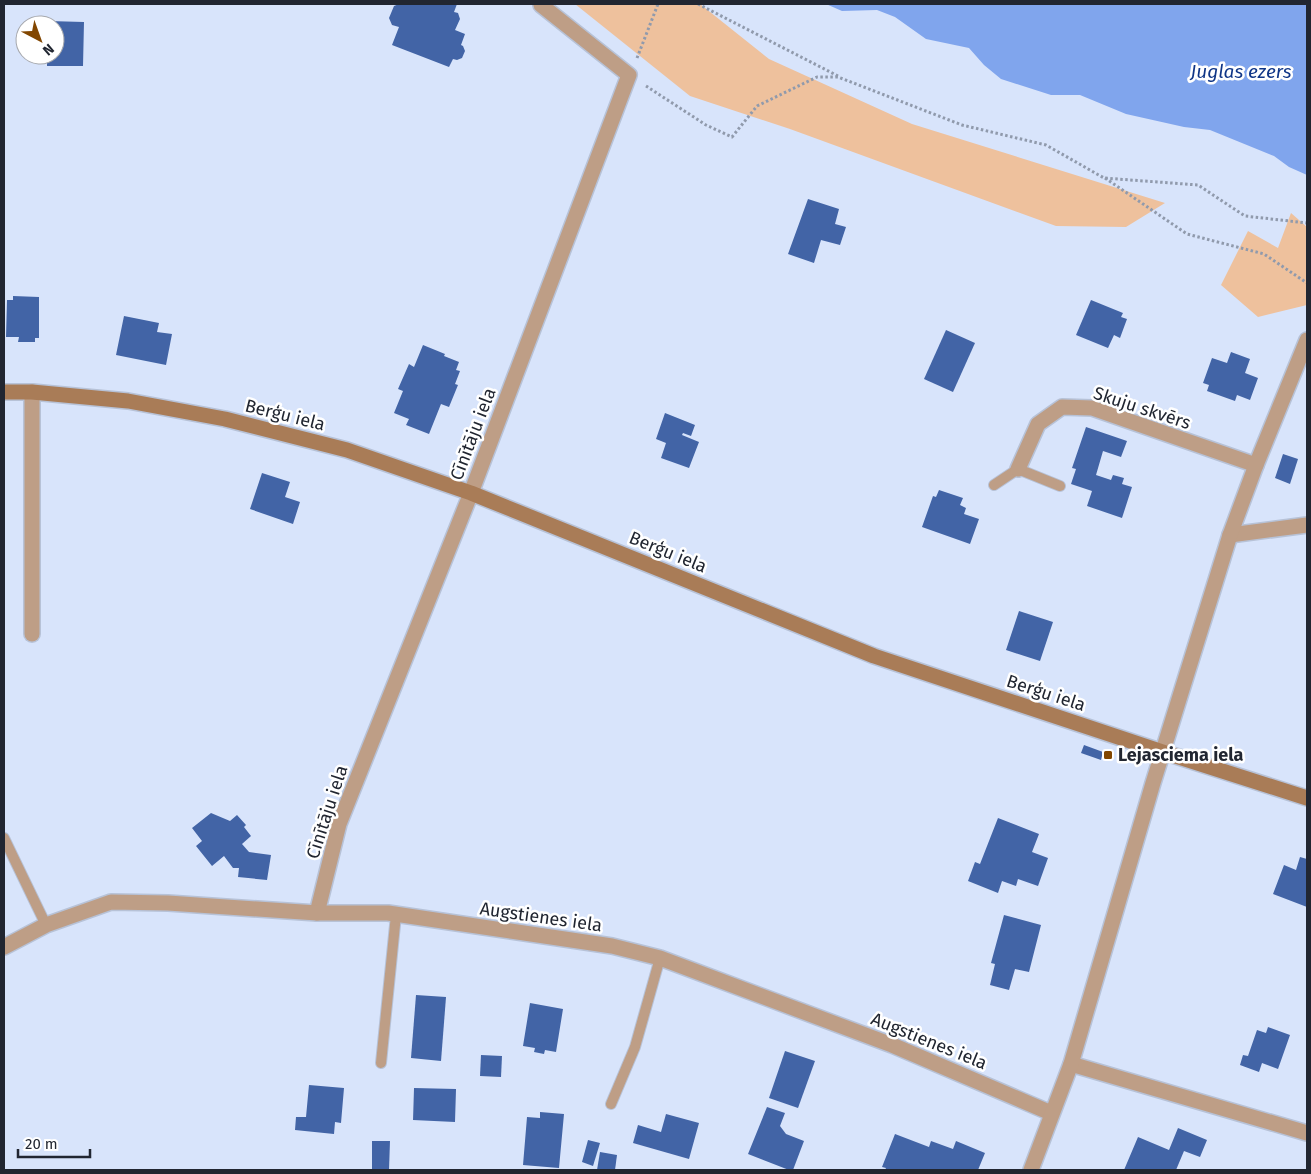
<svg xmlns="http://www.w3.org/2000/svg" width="1311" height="1174" font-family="'Fira Sans',sans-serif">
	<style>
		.green { fill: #eec19d }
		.water { fill: #80a5ed }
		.building { fill: #4264a6 }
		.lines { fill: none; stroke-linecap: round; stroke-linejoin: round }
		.lane-casing { stroke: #b7c2d7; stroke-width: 12 }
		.street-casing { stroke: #b7c2d7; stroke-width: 18 }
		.secondary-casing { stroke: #b7c2d7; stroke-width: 18 }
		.path { stroke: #909aac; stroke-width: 3; stroke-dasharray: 2.5 2.5; stroke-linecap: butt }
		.lane { stroke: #be9e86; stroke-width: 10 }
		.street { stroke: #be9e86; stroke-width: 15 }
		.secondary { stroke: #a97c57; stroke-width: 15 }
		.poi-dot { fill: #824600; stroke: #fff; stroke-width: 2 }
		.labels { text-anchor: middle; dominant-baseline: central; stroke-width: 5; stroke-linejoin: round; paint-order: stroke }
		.street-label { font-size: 18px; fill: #212631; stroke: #fff }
		.poi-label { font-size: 18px; font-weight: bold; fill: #212631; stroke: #fff; text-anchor: start }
		.water-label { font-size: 19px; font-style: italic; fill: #103687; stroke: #fff }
	</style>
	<rect width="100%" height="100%" fill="#d8e4fb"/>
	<!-- green -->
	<g class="green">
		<path d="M575,4H700L769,59L912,124L1165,203L1126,227L1056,226L790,129L690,96Z"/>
		<path d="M1291,213L1307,227V305L1258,317L1221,285L1248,231L1278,248Z"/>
	</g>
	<!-- water -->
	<path class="water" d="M826,4H1307V175L1289,167L1274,156L1210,130L1184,127L1126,114L1080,95H1051L1001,79L984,65L969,48L926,39L895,17L877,10L842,11Z"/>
	<!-- building -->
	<g class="building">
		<path d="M399,4L407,5V4H457L454,12L458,13L460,19L455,30L465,34L461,45L463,46L465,51L462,58L457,60L453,59L449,67L392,45L399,27L392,25L389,18L394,6Z"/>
		<path d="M48,21L84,22L83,66H47V55H55V25H48Z"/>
		<path d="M808,199L839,209L835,224L846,227L840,245L821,240L814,263L788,254Z"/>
		<path d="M13,296L39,297V338H35V342H18L19,337H6L7,300H13Z"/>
		<path d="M1091,300L1123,313L1121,317L1127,319L1120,338L1114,335L1108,348L1076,335Z"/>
		<path d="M124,316L159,323L157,332L172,334L166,365L116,355Z"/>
		<path d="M946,330L975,343L953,392L924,379Z"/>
		<path d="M423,345L445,354L444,356L459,362L456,370L460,371L455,384L458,385L449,407L441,404L429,434L406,425L409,419L394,413L403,391L398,389L409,364L414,367Z"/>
		<path d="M1231,352L1250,359L1245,373L1258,378L1250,400L1237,395L1235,401L1207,391L1209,385L1203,383L1212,358L1227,363Z"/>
		<path d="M665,413L695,425L691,436L683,433L682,435L699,442L689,468L661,458L666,443L656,439Z"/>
		<path d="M1086,427L1127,441L1121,457L1103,451L1096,475L1111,480L1113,475L1124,478L1122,484L1132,487L1122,518L1087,506L1092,491L1071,484L1076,469L1072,468Z"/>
		<path d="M1283,454L1298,459L1290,484L1275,478Z"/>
		<path d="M262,473L290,482L285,497L300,502L293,524L250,509Z"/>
		<path d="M939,490L963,498L960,505L966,508L964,514L979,519L970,544L922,527L933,496L936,497Z"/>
		<path d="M1019,611L1053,622L1040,661L1006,650Z"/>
		<path d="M1084,745L1103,752L1101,760L1081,753Z"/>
		<path d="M211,813L230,821L237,815L246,825L244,827L251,836L242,844L249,852L271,855L267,880L238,877L239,868H233L224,856L212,866L196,846L202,841L192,828Z"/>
		<path d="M998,818L1039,834L1032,852L1048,858L1038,886L1018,879L1016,886L1002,881L998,893L968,881L975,862L980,864Z"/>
		<path d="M1300,857L1307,859V907L1273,894L1284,865L1296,870Z"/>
		<path d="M1004,915L1041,925L1029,972L1015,969L1009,990L990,985L995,964L991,963Z"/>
		<path d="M416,995L446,997L441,1061L411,1058Z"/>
		<path d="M530,1003L563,1009L556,1052L545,1050L544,1054L534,1052L535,1048L523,1046Z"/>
		<path d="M1268,1027L1290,1035L1278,1069L1262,1063L1259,1072L1240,1065L1243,1055L1248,1056L1257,1030L1266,1033Z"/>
		<path d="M785,1051L815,1061L798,1108L769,1098Z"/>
		<path d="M481,1055L502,1056L501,1077L480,1076Z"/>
		<path d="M309,1085L344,1088L341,1123L335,1122L334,1134L295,1130L296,1117H306Z"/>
		<path d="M414,1088L456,1089L455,1122L413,1120Z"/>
		<path d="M767,1107L785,1113L780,1126L786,1134L804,1141L793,1170H789L748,1154Z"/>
		<path d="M540,1112L564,1114L559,1168L523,1165L527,1117L540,1118Z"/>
		<path d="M666,1114L699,1123L689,1159L633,1143L638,1125L661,1132Z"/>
		<path d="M1178,1128L1207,1140L1200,1157L1184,1151L1176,1170H1124L1138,1137L1169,1150Z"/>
		<path d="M895,1134L929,1147L931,1141L953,1149L956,1141L985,1153L978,1170H885L886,1168L882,1167Z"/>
		<path d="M588,1140L600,1143L593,1166L582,1162Z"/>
		<path d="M372,1141H390L389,1170H372Z"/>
		<path d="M600,1152L617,1155L615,1170H597Z"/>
	</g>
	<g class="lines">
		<defs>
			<g id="lane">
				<path d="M994,485L1018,469L1060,486"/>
				<path d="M4,838L46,925"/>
				<path d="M381,1063L396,915"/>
				<path d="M611,1104L635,1047L660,958"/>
			</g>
			<g id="street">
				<path d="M1018,469L1038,424L1062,407L1092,408L1256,465"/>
				<path d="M1230,535L1307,525"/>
				<path d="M32,634V392"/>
				<path d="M317,913L339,824L471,493L629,75L541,5"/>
				<path d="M4,947L46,925L111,902L168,903L317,913H388L612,946L660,958L892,1045L1051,1113"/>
				<path d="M1071,1064L1307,1133"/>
				<path d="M1031,1170L1071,1064L1153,783L1230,535L1256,465L1307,340"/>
			</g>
			<path id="secondary" d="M4,392H32L128,401L225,419L347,450L471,493L874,656L1163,752L1307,798"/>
		</defs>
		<!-- lane casing -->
		<use href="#lane" class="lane-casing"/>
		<!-- street casing -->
		<use href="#street" class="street-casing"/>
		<!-- secondary casing -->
		<use href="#secondary" class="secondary-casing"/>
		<!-- path -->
		<g class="path">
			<path d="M698,4L838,76"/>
			<path d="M637,58L658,4"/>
			<path d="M646,86L706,125L732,137L757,106L817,77H838L962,125L1046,145L1104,178L1198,185L1245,216L1307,223"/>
			<path d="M1105,178L1187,234L1264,254L1307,283"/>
		</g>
		<!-- lane -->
		<use href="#lane" class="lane"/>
		<!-- street -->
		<use href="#street" class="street"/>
		<!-- secondary -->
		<use href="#secondary" class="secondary"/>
	</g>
	<!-- markers -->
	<rect class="poi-dot" x="1103" y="750" width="10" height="10" rx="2.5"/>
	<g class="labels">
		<!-- street labels -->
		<g class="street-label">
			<text transform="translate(1142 408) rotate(18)">Skuju skvērs</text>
			<text transform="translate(285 415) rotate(14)">Berģu iela</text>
			<text transform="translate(473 434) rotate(-69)">Cīnītāju iela</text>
			<text transform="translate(668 552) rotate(22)">Berģu iela</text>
			<text transform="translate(1046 693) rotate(18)">Berģu iela</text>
			<text transform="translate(327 812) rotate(-72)">Cīnītāju iela</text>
			<text transform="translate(541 917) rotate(8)">Augstienes iela</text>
			<text transform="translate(929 1041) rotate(22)">Augstienes iela</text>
		</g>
		<!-- poi labels -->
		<g class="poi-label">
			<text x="1118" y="755">Lejasciema iela</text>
		</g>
		<!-- water labels -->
		<g class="water-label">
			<text x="1241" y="71">Juglas ezers</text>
		</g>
	</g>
	<!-- border -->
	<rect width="1311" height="1174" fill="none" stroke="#212631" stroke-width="10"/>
	<!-- north arrow -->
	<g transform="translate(40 40) rotate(139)"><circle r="24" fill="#ffffff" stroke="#a6a8ad"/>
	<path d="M0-4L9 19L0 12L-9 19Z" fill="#824600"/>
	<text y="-8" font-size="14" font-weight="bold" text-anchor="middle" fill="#212631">N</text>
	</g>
	<!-- scale -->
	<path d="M18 1149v8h72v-8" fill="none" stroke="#212631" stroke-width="2.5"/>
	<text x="25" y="1149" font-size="15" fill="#212631" stroke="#ffffff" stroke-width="4" paint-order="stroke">20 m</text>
</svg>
